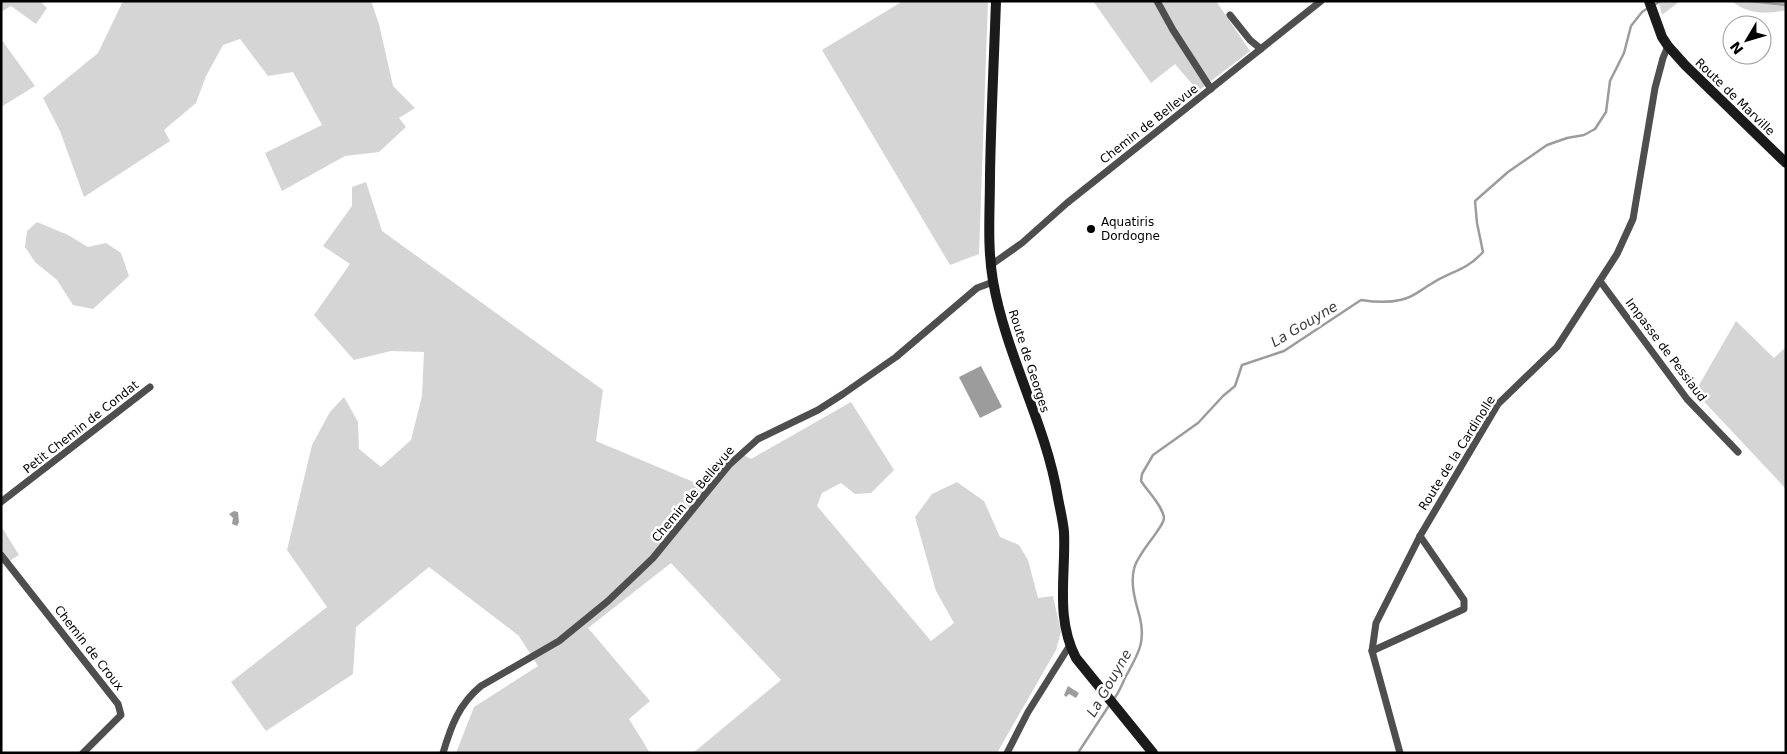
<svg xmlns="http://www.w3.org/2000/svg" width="1787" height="754" font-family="'DejaVu Sans',sans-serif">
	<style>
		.green { fill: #d5d5d5 }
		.water { fill: #9c9c9c }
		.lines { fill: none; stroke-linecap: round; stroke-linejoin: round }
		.stream { stroke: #9c9c9c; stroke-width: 2.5 }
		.street { stroke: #4e4e4e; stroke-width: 7 }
		.secondary { stroke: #1b1b1b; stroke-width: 10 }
		.poi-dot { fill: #000; stroke: #fff; stroke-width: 2 }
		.labels { text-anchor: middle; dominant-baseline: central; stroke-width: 5; stroke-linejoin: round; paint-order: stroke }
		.street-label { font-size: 12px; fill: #000; stroke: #fff }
		.poi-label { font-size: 12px; fill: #000; stroke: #fff; text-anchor: start }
		.water-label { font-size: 14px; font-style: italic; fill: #3d3d3d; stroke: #fff }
	</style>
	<rect width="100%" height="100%" fill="#fff"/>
	<!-- green -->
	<g class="green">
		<path d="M1,1H40L47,8L36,24L11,6L1,12Z"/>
		<path d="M123,1H371L379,24L393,86L415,108L399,118L406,127L379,152L345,156L282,191L265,153L322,125L293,72L268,76L240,39L223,45L206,76L196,103L164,130L170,141L84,197L60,131L43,98L98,53Z"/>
		<path d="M903,1H988L979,254L950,265L822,50Z"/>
		<path d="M1093,1H1216L1250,51L1198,91L1175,64L1151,83Z"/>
		<path d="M1658,1H1680L1662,15Z"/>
		<path d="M1732,1H1786V10C1767,15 1747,14 1732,1Z"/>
		<path d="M1,39L35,86L1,107Z"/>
		<path d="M366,182L382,231L603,390L596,441L696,483L740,453L751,459L851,402L894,470L871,493L855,494L841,483L822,493L817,506L931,641L954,623L936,591L915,517L932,494L957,482L984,501L1000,537L1019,545L1028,560L1038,598L1053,596L1061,632L1056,650L997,753H693L781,680L671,563L588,628L650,701L629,719L650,753H456L474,707L538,666L519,636L429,567L356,627L353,674L266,731L231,682L327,607L287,550L312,445L330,412L344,397L358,422L359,449L381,467L411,440L422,396L424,352L391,351L354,360L314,315L350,264L323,246L352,206V187Z"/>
		<path d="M37,222L68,235L88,247L106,243L121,253L129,276L93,309L73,305L57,280L35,262L25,247L27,231Z"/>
		<path d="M1736,321L1774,358L1786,347V489L1695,392Z"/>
		<path d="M1,526L19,555L1,566Z"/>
	</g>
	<!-- water -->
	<g class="water">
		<path d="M981,366L1002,407L980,418L959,377Z"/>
		<path d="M234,511L238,512L239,522L237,526L232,524L233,518L229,514Z"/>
		<path d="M1068,686L1079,693L1076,698L1069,694L1066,697L1064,695Z"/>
	</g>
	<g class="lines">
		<!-- stream -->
		<g class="stream">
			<path d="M1750,1L1786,5"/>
			<path d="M1653,6L1660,1"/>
			<path d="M1113,700C1119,693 1122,684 1126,676C1137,655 1146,644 1140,618C1136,603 1130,585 1134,569C1137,553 1165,527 1164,517C1161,504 1149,493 1141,481L1142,474L1153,455L1198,423L1223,396L1235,386L1242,365L1284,351L1361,300C1374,302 1388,303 1400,300C1413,298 1420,290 1431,284C1451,271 1466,271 1483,252L1477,223L1475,201L1508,172L1547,145L1567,138L1584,135L1595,129L1606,112L1610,81L1624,53L1631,26L1642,12L1648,8"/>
			<path d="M1078,753L1110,704"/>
		</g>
		<!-- street -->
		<g class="street">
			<path d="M1157,1L1173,30L1211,89"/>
			<path d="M1230,15L1250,40L1261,49"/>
			<path d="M991,265L1022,243L1067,203L1321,1"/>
			<path d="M1600,281L1687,399L1738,452"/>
			<path d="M1,502L150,387"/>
			<path d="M1,555L118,704L121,715L83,753"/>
			<path d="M1372,651L1464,609V600L1420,536"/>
			<path d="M443,753C451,726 459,704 481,686L559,641L608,601L653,558L729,465L758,439L818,410L843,394L896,357L977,288L993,282"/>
			<path d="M1007,753L1028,712L1070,645"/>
			<path d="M1400,753L1372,651L1376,623L1420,536L1498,404L1557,347L1617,254L1633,219L1655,88L1663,58L1668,46"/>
		</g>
		<!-- secondary -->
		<g class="secondary">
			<path d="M996,1C994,59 991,117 990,175C990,211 987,246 993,281C1006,356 1046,424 1058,498C1060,509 1063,521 1064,532C1066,575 1055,618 1076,658L1153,753"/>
			<path d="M1649,1L1662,37L1668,46L1685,65L1786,163"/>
		</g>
	</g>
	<!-- markers -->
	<circle class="poi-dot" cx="1091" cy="229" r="5"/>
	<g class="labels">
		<!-- street labels -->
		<g class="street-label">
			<text transform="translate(1735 97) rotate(44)">Route de Marville</text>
			<text transform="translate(1149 124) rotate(-38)">Chemin de Bellevue</text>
			<text transform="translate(1666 350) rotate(53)">Impasse de Pessiaud</text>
			<text transform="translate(1029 361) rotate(72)">Route de Georges</text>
			<text transform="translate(81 427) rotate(-38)">Petit Chemin de Condat</text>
			<text transform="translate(1457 453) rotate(-58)">Route de la Cardinolle</text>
			<text transform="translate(693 494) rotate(-50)">Chemin de Bellevue</text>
			<text transform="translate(89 648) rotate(52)">Chemin de Croux</text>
		</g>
		<!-- poi labels -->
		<g class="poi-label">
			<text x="1101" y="222">Aquatiris<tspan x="1101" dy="14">Dordogne</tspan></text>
		</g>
		<!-- water labels -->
		<g class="water-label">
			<text transform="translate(1304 324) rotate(-31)">La Gouyne</text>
			<text transform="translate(1109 683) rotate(-60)">La Gouyne</text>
		</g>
	</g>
	<!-- border -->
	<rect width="1787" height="754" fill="none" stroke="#000000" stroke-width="5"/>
	<!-- north arrow -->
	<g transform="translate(1747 40) rotate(232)"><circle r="24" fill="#ffffff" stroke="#999999"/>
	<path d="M0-4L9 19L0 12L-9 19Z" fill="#000000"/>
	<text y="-8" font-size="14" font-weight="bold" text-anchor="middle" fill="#000000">N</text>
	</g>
</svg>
